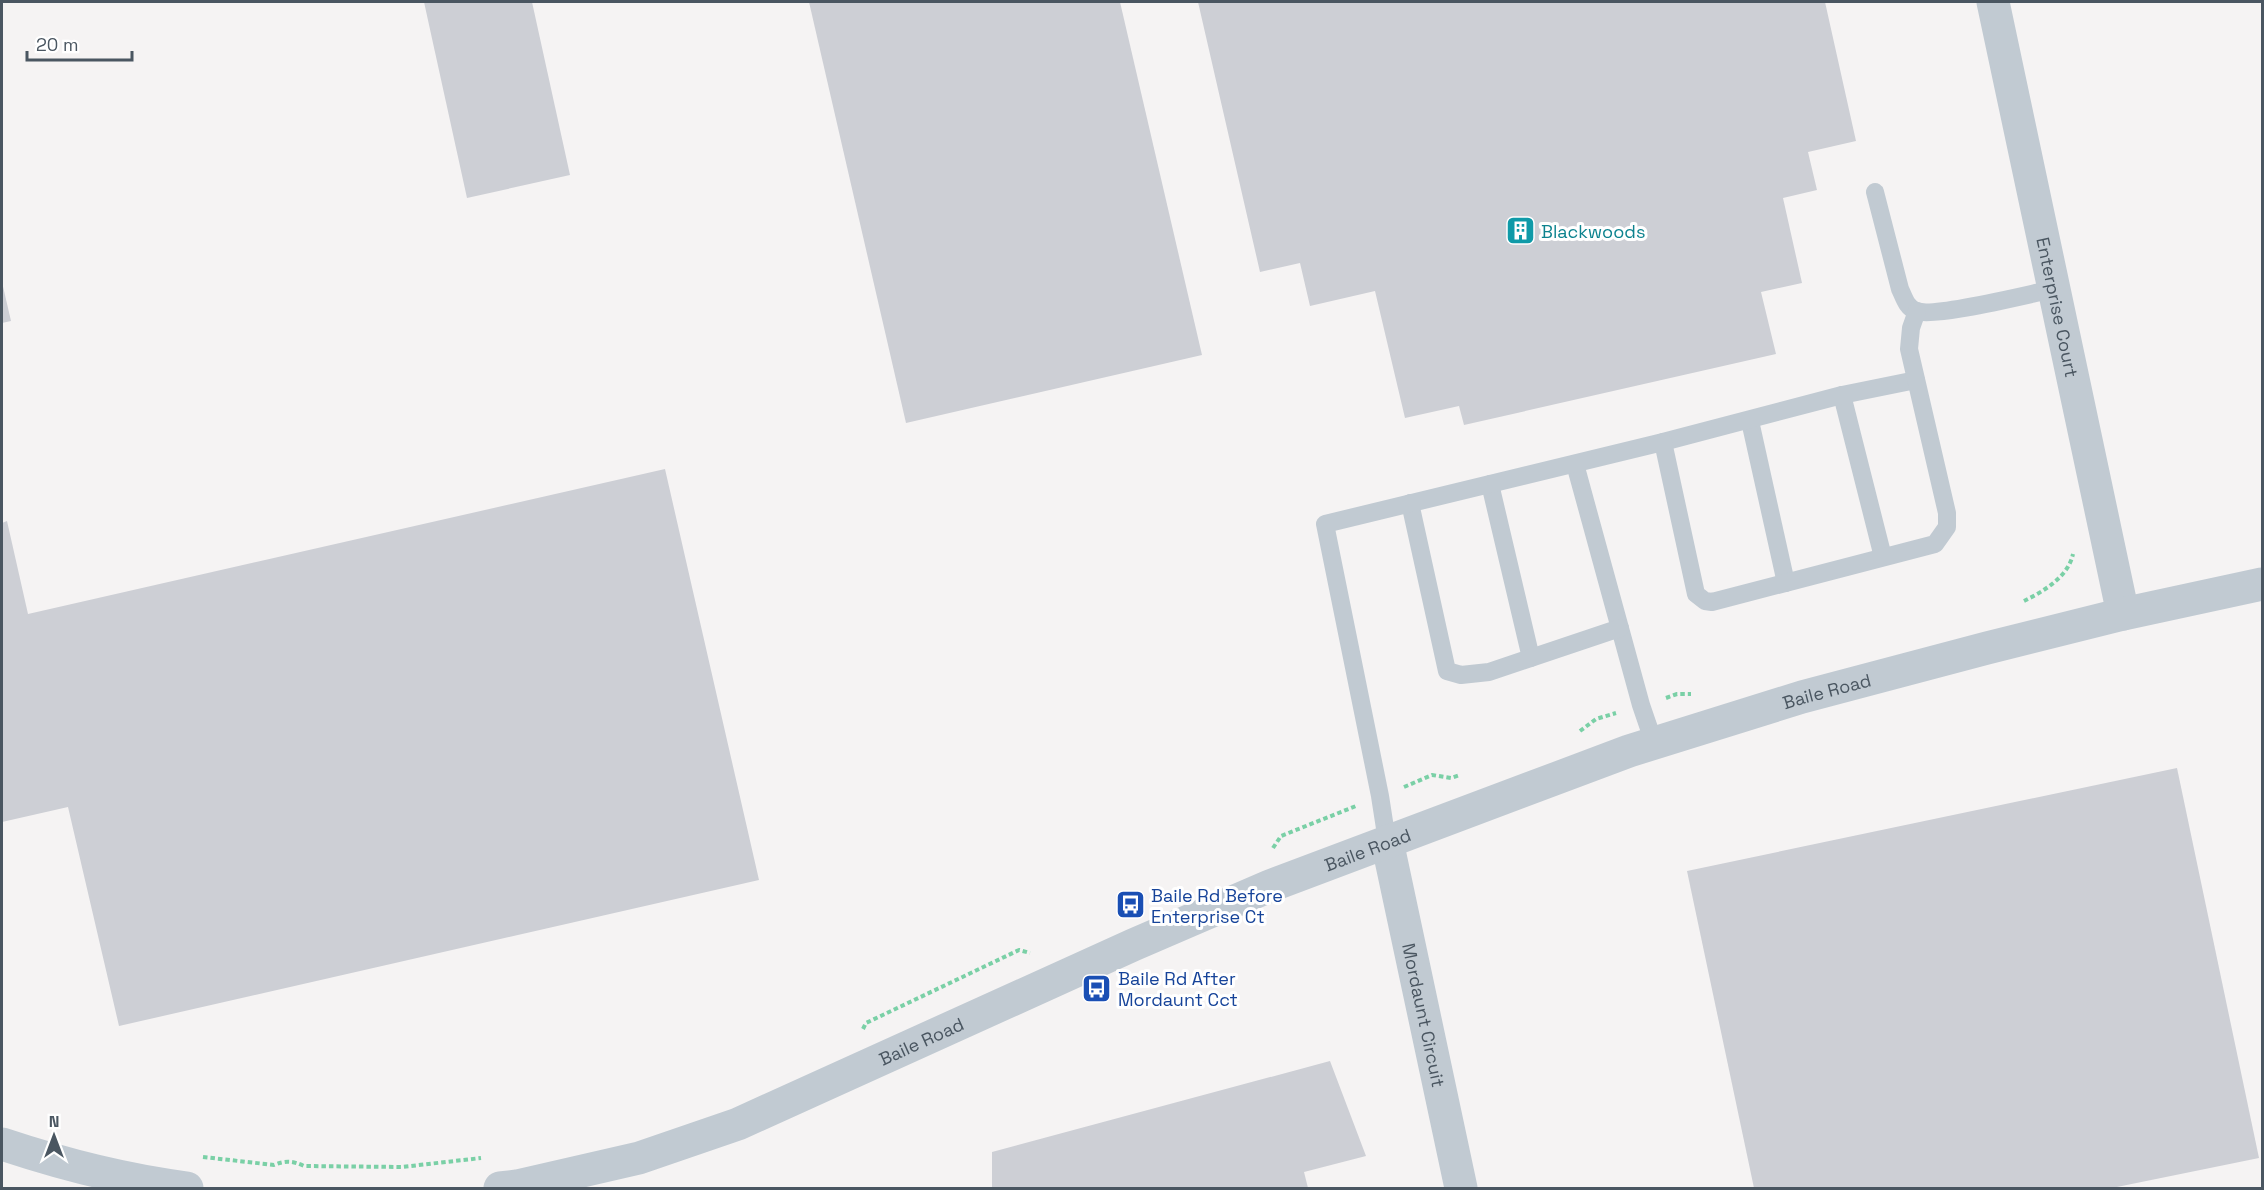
<svg xmlns="http://www.w3.org/2000/svg" width="2264" height="1190" font-family="'Space Grotesk',sans-serif">
	<style>
		.building { fill: #cdcfd5 }
		.lines { fill: none; stroke-linecap: round; stroke-linejoin: round }
		.path { stroke: #7ad0a6; stroke-width: 4; stroke-dasharray: 4.5 3; stroke-linecap: butt }
		.service { stroke: #c1cad2; stroke-width: 18 }
		.minor { stroke: #c1cad2; stroke-width: 33 }
		.tertiary { stroke: #c1cad2; stroke-width: 33 }
		.labels { text-anchor: middle; dominant-baseline: central; stroke-width: 6; stroke-linejoin: round; paint-order: stroke }
		.culture-label { font-size: 18px; fill: #0d838f; stroke: #fff; text-anchor: start }
		.street-label { font-size: 18px; fill: #4a5661; stroke: #fff }
		.transit-label { font-size: 18px; fill: #164399; stroke: #fff; text-anchor: start }
	</style>
	<rect width="100%" height="100%" fill="#f5f3f3"/>
	<!-- building -->
	<g class="building">
		<path d="M424,2H532L570,175L467,198Z"/>
		<path d="M809,2H1120L1202,355L906,423Z"/>
		<path d="M1198,2H1825L1856,141L1808,152L1817,190L1783,198L1802,283L1761,292L1776,354L1464,425L1459,406L1405,418L1375,291L1310,306L1300,263L1260,272Z"/>
		<path d="M2,282L11,321L2,323Z"/>
		<path d="M665,469L759,880L119,1026L68,807L2,822V523L7,521L28,614Z"/>
		<path d="M2177,768L2259,1158L2112,1188H1754L1687,871Z"/>
		<path d="M1330,1061L1366,1156L1304,1172L1308,1188H992V1152Z"/>
	</g>
	<g class="lines">
		<!-- path -->
		<g class="path">
			<path d="M2024,601C2044,591 2068,577 2073,554"/>
			<path d="M1666,698L1677,694H1691"/>
			<path d="M1580,731L1596,719L1616,713"/>
			<path d="M1404,787L1432,775L1451,778L1460,775"/>
			<path d="M1273,848L1281,836L1356,806"/>
			<path d="M863,1029L866,1023L1019,950L1030,953"/>
			<path d="M203,1157L274,1165C286,1160 293,1161 304,1166L402,1167L481,1158"/>
		</g>
		<!-- service -->
		<g class="service">
			<path d="M1875,192L1900,289C1904,297 1906,307 1916,311C1935,318 2029,294 2054,289"/>
			<path d="M1842,395L1883,557"/>
			<path d="M1750,421L1786,583"/>
			<path d="M1663,442L1842,395L1916,380"/>
			<path d="M1575,464L1641,705L1654,743"/>
			<path d="M1490,484L1531,658"/>
			<path d="M1410,503L1447,671L1461,675L1489,672L1620,628"/>
			<path d="M1387,841L1380,796L1325,524L1663,442L1696,594L1705,601L1712,602L1935,544L1947,527V513L1909,349L1911,328L1917,311"/>
		</g>
		<!-- minor -->
		<g class="minor">
			<path id="s1" d="M1993,2L2123,614"/>
			<path id="s2" d="M1387,841L1461,1188"/>
		</g>
		<!-- tertiary -->
		<g class="tertiary">
			<path d="M2,1144C62,1164 124,1180 187,1188"/>
			<path id="s3" d="M500,1188L517,1186L639,1158L738,1124L1133,945L1270,886L1629,751L1802,697L1987,648L2123,614L2262,584"/>
		</g>
	</g>
	<!-- icons -->
	<defs>
		<symbol id="building-square" viewBox="-11 -11 22 22"><rect x="-9" y="-9" width="18" height="18" rx="4" fill="#0f9aa8" stroke="#fff"/><path d="M-4-6H4V6H1V3H-1V6H-4ZM-2.5-4.3h1.7v1.8h-1.7ZM.8-4.3h1.7v1.8H.8ZM-2.5-1h1.7V.8h-1.7ZM.8-1h1.7V.8H.8Z" fill="#fff"/></symbol>
		<symbol id="bus-square" viewBox="-11 -11 22 22"><rect x="-9" y="-9" width="18" height="18" rx="4" fill="#1a4fb4" stroke="#fff"/><path d="M-5-6H5V4H4V6H2V4H-2V6H-4V4H-5ZM-3.5-4V0h7V-4ZM-3.5 1.2v1.5H-2V1.2ZM2 1.2v1.5H3.5V1.2Z" fill="#fff"/></symbol>
	</defs>
	<g fill-rule="evenodd">
		<use href="#building-square" x="1504" y="214" width="33" height="33"/>
		<use href="#bus-square" x="1114" y="888" width="33" height="33"/>
		<use href="#bus-square" x="1080" y="972" width="33" height="33"/>
	</g>
	<g class="labels">
		<!-- culture labels -->
		<g class="culture-label">
			<text x="1541" y="231">Blackwoods</text>
		</g>
		<!-- street labels -->
		<g class="street-label">
			<text stroke="none"><textPath href="#s1" startOffset="312">Enterprise Court</textPath></text>
			<text stroke="none"><textPath href="#s3" startOffset="1420">Baile Road</textPath></text>
			<text stroke="none"><textPath href="#s3" startOffset="934">Baile Road</textPath></text>
			<text stroke="none"><textPath href="#s2" startOffset="178">Mordaunt Circuit</textPath></text>
			<text stroke="none"><textPath href="#s3" startOffset="448">Baile Road</textPath></text>
		</g>
		<!-- transit labels -->
		<g class="transit-label">
			<text x="1151" y="895">Baile Rd Before<tspan x="1151" dy="21">Enterprise Ct</tspan></text>
			<text x="1118" y="978">Baile Rd After<tspan x="1118" dy="21">Mordaunt Cct</tspan></text>
		</g>
	</g>
	<!-- border -->
	<rect width="2264" height="1190" fill="none" stroke="#4a5661" stroke-width="6"/>
	<!-- north arrow -->
	<g transform="translate(54 1136)" stroke="#ffffff" stroke-width="4.5" paint-order="stroke">
	<path d="M0-4.5L10 22L0 15L-10 22Z" fill="#4a5661"/>
	<text y="-9" font-size="16" font-weight="bold" text-anchor="middle" fill="#4a5661">N</text>
	</g>
	<!-- scale -->
	<path d="M27 51v9h105v-9" fill="none" stroke="#4a5661" stroke-width="3"/>
	<text x="36" y="51" font-size="18" fill="#4a5661" stroke="#ffffff" stroke-width="4.5" paint-order="stroke">20 m</text>
</svg>
